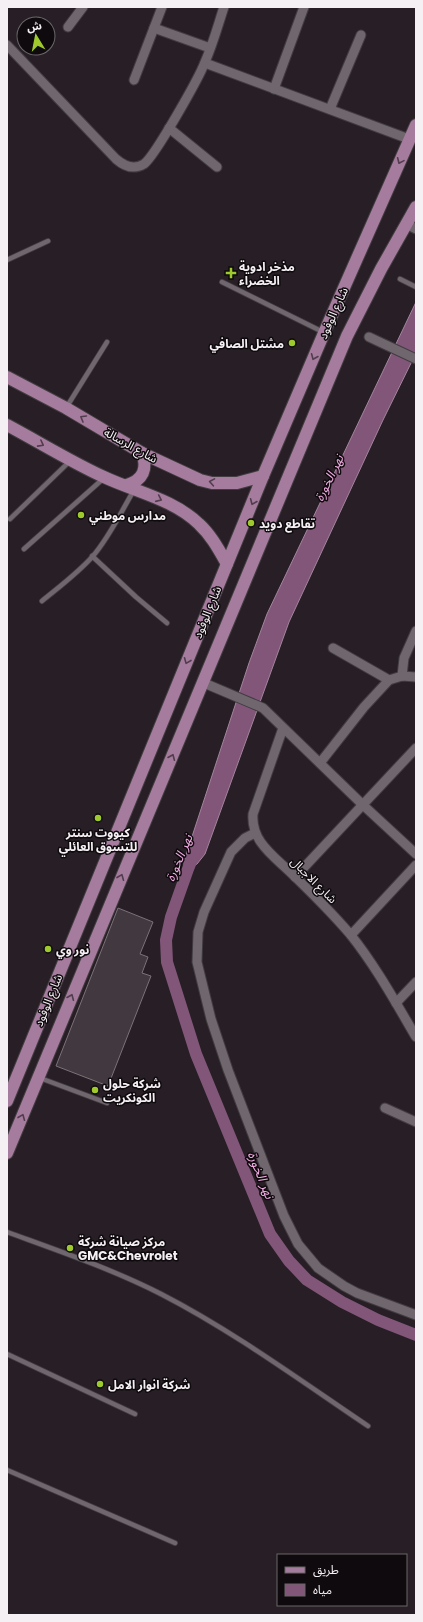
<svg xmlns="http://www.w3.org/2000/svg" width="423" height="1622" font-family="Poppins,'Noto Sans Arabic',sans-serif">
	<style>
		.water { fill: #825679; stroke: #a4849e }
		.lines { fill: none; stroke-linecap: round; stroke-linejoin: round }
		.canal { stroke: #825679; stroke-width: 12 }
		.building { fill: #423940; stroke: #7c7279 }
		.service-casing { stroke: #423c41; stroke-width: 6 }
		.minor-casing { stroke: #423c41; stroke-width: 11 }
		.primary-casing { stroke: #423c41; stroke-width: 14 }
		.service { stroke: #70666e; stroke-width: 4.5 }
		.minor { stroke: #70666e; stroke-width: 9 }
		.primary { stroke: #a57c9d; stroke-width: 12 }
		.oneway { stroke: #523d4e }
		.poi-dot { fill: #9fca2d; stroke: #0e0a0d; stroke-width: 1.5 }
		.labels { text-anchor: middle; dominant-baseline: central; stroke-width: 3; stroke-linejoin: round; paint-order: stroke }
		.poi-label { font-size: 12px; font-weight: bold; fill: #f5f0f4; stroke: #0e0a0d; text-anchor: start }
		.street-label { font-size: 12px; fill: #f5f0f4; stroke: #0e0a0d }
		.water-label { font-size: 13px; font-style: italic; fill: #f0abe1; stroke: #0e0a0d }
	</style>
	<rect width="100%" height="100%" fill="#271f25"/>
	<!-- water -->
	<path class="water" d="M416,302V353L383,420L289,622L205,854L197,864L188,869L184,865V861L249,663L267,614Z"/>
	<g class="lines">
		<!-- canal -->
		<path class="canal" d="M194,854L188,869L171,917L166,940L167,962L196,1054L270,1234L289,1261L307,1280L342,1302L378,1320L416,1335"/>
	</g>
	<!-- building -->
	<path class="building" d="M118,908L153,922L140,954L148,957L142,973L151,976L108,1086L56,1066Z"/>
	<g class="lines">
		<defs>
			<g id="service">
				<path d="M7,260L48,241"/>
				<path d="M400,279L416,287"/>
				<path d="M222,282L323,332"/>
				<path d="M66,408L107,342"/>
				<path d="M10,519L70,461"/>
				<path d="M24,549L104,478"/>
				<path d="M92,556L136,597L167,623"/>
				<path d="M42,601C59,587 78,573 93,556C110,536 121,512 134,490"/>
				<path d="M40,1078L107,1103"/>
				<path d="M7,1232C59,1251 112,1269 161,1294C233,1331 301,1381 368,1426"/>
				<path d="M7,1354L135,1414"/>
				<path d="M7,1470L175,1543"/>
			</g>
			<g id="minor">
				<path d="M68,27L83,7"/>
				<path d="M154,28L210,48"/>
				<path d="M7,45L116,159C124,166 134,170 144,164C155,156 199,78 205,62C213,44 218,25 224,7"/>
				<path d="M205,63L409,139"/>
				<path d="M134,80L162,7"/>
				<path d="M274,89L304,7"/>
				<path d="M330,109L361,35"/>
				<path d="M169,128L217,167"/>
				<path d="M406,224L416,229"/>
				<path d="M369,337L416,359"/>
				<path d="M333,648L389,680"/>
				<path d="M402,676L404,658L416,631"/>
				<path d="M204,683L263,708L363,805L416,854"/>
				<path d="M283,728L253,814C251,840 271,854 289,871C310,891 331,912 350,934C375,965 396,1003 416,1037"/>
				<path d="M320,763L364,707L389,680L402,676L416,677"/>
				<path d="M255,833L245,838L231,852L204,912L198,932L197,962L211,1019L228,1070L284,1216L298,1244L318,1268L344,1286L357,1293L416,1315"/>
				<path d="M295,877L416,748"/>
				<path d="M351,935L416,865"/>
				<path d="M396,1003L416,982"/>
				<path d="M385,1108L416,1122"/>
			</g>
			<g id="primary">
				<path d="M7,377L66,408L142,453L200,480L212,483H237L263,476"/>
				<path d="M7,425C39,442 71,462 104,477C136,492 173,499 199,524C211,535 219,550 227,564"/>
				<path d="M127,485C143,480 148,469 142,453"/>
				<path d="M7,1101L263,476L324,333L416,125"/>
				<path d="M7,1153L347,336L381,269L416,207"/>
			</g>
		</defs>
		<!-- service casing -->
		<use href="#service" class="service-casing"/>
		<!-- minor casing -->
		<use href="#minor" class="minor-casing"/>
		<!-- primary casing -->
		<use href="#primary" class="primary-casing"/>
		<!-- service -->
		<use href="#service" class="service"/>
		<!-- minor -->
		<use href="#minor" class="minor"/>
		<!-- primary -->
		<use href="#primary" class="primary"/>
	</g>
	<!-- one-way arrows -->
	<defs><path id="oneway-chevron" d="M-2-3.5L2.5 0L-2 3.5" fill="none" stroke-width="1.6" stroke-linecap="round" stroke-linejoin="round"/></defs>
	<g class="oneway">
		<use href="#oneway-chevron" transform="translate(400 161) rotate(114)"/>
		<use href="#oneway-chevron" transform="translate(314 357) rotate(113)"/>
		<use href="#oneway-chevron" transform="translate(83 418) rotate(-150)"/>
		<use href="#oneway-chevron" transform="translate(41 444) rotate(28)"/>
		<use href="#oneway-chevron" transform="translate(212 482) rotate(-170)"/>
		<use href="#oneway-chevron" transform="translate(159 499) rotate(24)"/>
		<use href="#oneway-chevron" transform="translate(253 502) rotate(113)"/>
		<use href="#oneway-chevron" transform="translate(187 661) rotate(112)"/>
		<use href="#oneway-chevron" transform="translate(172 757) rotate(-67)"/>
		<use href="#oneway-chevron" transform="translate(121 877) rotate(-68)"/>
		<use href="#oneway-chevron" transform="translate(71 997) rotate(-67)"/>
		<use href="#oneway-chevron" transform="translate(22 1117) rotate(-68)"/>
	</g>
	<!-- markers -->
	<g class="poi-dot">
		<path d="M229 267h4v4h4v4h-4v4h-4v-4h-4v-4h4z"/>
		<circle cx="292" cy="343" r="4"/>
		<circle cx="81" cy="515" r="4"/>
		<circle cx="251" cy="523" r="4"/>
		<circle cx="98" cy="818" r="4"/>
		<circle cx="48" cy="949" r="4"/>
		<circle cx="95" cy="1090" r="4"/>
		<circle cx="70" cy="1248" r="4"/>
		<circle cx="100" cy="1384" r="4"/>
	</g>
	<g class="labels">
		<!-- poi labels -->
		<g class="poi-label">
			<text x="239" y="266">مذخر ادوية<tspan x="239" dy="14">الخضراء</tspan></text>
			<text x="284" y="343" text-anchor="end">مشتل الصافي</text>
			<text x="89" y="515">مدارس موطني</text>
			<text x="259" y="523">تقاطع دويد</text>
			<text x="98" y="832" text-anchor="middle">كيووت سنتر<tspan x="98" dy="14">للتسوق العائلي</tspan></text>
			<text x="56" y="949">نور وي</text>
			<text x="103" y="1083">شركة حلول<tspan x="103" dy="14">الكونكريت</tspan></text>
			<text x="78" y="1241">مركز صيانة شركة<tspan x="78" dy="14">GMC&amp;Chevrolet</tspan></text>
			<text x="108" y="1384">شركة انوار الامل</text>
		</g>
		<!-- street labels -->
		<g class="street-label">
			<text transform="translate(333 313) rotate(-66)">شارع الوفود</text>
			<text transform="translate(131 445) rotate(29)">شارع الرسالة</text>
			<text transform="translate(207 612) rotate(-68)">شارع الوفود</text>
			<text transform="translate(314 880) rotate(45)">شارع الاجبال</text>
			<text transform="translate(48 1000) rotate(-68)">شارع الوفود</text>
		</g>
		<!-- water labels -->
		<g class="water-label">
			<text transform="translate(329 478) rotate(-64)">نهر الخورة</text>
			<text transform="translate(179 858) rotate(-67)">نهر الخورة</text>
			<text transform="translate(261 1175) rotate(68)">نهر الخورة</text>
		</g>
	</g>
	<!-- border -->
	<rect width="423" height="1622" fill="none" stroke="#f5f0f4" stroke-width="16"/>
	<!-- legend -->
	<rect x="277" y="1554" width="130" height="52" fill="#0e0a0d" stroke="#6a6669"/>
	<rect x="285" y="1567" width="20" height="6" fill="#a57c9d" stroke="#6a6669"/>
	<text x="313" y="1574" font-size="12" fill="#f5f0f4">طريق</text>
	<rect x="285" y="1584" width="20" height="12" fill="#825679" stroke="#6a6669"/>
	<text x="313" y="1594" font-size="12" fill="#f5f0f4">مياه</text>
	<!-- north arrow -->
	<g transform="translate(36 36) rotate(350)"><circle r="19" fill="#0e0a0d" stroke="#6a6669"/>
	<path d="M0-3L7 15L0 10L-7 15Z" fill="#9fca2d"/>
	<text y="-6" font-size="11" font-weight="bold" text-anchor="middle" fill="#f5f0f4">ش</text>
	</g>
</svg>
